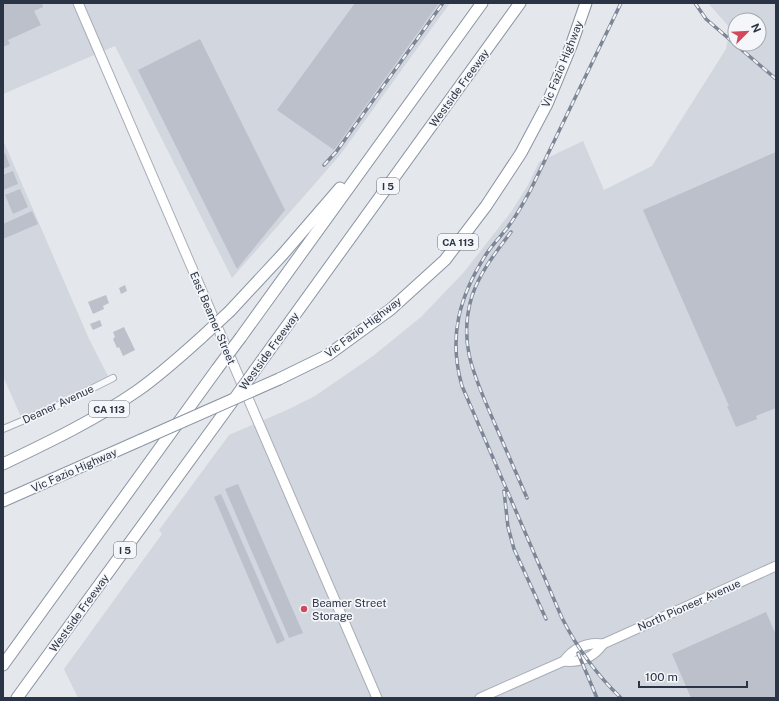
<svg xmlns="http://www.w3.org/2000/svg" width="779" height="701" font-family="'Public Sans',sans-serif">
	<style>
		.built { fill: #d2d6de; fill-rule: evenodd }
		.building { fill: #bbc0ca }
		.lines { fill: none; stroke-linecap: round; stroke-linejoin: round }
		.street-casing { stroke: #a9aeb7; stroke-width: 8 }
		.secondary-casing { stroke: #a9aeb7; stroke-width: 11 }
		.highway-casing { stroke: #8b94a3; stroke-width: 13 }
		.street { stroke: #f7f8fa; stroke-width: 6 }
		.secondary { stroke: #fff; stroke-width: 9 }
		.highway { stroke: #fff; stroke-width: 11 }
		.rail-casing { stroke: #7d8696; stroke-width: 3.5 }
		.rail { stroke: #f4f6f9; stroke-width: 2; stroke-dasharray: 6; stroke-linecap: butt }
		.highway-bridge-casing { stroke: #8b94a3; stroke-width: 13; stroke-linecap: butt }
		.highway-bridge { stroke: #fff; stroke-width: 11 }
		.poi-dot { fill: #d1495b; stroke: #f4f6f9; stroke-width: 1.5 }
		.labels { text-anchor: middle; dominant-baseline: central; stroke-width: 3.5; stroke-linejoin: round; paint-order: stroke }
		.shield { fill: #f4f6f9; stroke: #676e7b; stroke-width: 1 }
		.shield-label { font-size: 10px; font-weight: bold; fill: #2b3445 }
		.street-label { font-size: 11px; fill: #2b3445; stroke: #f4f6f9 }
		.poi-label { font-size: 11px; fill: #2b3445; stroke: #f4f6f9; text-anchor: start }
	</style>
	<rect width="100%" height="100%" fill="#e4e7ec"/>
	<!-- built -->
	<g class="built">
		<path d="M3,3H450L340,155L232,278L115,46L3,94Z"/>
		<path d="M708,3H776V698H78L64,669L162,534L159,530L229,435L287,410L315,396L373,356L421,317L464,272L511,212L528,185L539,162L583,141L604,190L652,166L726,49L730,28ZM735,20H759V44H735Z"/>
		<path d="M3,140L89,339L110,380L22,419L3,376Z"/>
	</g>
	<!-- building -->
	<g class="building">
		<path d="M3,3H42L43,7L34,11L41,25L8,40L10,44L3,47Z"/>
		<path d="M355,3H439L334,150L277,110Z"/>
		<path d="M200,39L285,210L237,269L138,70Z"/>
		<path d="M776,152V408L756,416L757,419L736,427L727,406H729L643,210Z"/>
		<path d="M5,153L10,166L3,169V154Z"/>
		<path d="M13,171L18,184L3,190V175Z"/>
		<path d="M20,189L28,207L13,214L5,195Z"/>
		<path d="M32,211L38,224L3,239V224Z"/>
		<path d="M125,285L127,291L121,294L119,288Z"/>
		<path d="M106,295L109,303L103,306L104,309L93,314L88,302Z"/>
		<path d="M100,320L102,326L93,330L90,324Z"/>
		<path d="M124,327L135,350L123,356L119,347L117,348L113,339L115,337L113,332Z"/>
		<path d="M238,484L303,633L289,638L225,489Z"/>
		<path d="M221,494L285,640L277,644L214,497Z"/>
		<path d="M766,612L776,635V698H691L672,654Z"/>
	</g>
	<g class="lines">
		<defs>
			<path id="street" d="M3,429L53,408L113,378"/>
			<g id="secondary">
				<path d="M78,3L377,698"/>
				<path d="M564,661C574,648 587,642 603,644L776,566"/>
				<path d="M480,698L564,661C581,663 593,658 603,644"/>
			</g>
			<g id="highway">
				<path d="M230,311L283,254L340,188"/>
				<path d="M241,337L482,3"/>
				<path d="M255,370L520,3"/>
				<path d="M279,379L328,355L391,309L445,260L486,206L521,153L547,104L571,46L586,3"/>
				<path d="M3,464C49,442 95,420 137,391C160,375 182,355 203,336"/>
				<path d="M3,501L141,440"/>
				<path d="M3,665L217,369"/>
				<path d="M17,698L232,402"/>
			</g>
		</defs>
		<!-- street casing -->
		<use href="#street" class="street-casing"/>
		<!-- secondary casing -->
		<use href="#secondary" class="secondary-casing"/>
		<!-- highway casing -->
		<use href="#highway" class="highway-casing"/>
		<!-- street -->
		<use href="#street" class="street"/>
		<!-- secondary -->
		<use href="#secondary" class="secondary"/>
		<!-- highway -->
		<use href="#highway" class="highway"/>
		<defs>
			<g id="rail">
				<path d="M621,3L530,191C523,204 516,216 508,227C501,236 493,244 487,253C459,296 448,337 462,386L562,618C577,648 596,674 621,698"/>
				<path d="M695,3L706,19L735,44"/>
				<path d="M735,44L776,79"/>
				<path d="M324,165L336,152L443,3"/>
				<path d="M511,232C496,252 480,272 472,296C457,345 476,379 494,422C505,447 516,473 527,498"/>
				<path d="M504,491L508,527L514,549L546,619"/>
				<path d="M578,653L597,698"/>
			</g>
		</defs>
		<!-- rail casing -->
		<use href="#rail" class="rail-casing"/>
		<!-- rail -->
		<use href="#rail" class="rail"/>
		<defs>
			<g id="highway-bridge">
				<path d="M203,336L230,311"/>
				<path d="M217,369L241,337"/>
				<path d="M235,398L255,370"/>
				<path d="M141,440L279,379"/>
			</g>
		</defs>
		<!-- highway-bridge casing -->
		<use href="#highway-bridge" class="highway-bridge-casing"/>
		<!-- highway-bridge -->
		<use href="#highway-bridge" class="highway-bridge"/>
	</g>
	<!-- markers -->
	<circle class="poi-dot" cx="304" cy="609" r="4"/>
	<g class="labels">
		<!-- shield labels -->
		<g class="shield">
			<rect x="377" y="178" width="22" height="16" rx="3"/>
			<rect x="438" y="234" width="40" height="16" rx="3"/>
			<rect x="89" y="401" width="40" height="16" rx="3"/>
			<rect x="114" y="542" width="22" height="16" rx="3"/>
		</g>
		<g class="shield-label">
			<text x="388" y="186">I 5</text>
			<text x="458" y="242">CA 113</text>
			<text x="109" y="409">CA 113</text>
			<text x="125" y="550">I 5</text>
		</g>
		<!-- street labels -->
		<g class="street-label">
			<text transform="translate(562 64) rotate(-68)">Vic Fazio Highway</text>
			<text transform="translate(459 88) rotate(-54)">Westside Freeway</text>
			<text transform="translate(213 318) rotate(67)">East Beamer Street</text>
			<text transform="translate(363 327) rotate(-37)">Vic Fazio Highway</text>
			<text transform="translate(269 351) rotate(-54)">Westside Freeway</text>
			<text transform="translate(58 404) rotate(-25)">Deaner Avenue</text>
			<text transform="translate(74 470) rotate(-24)">Vic Fazio Highway</text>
			<text transform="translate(689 605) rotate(-24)">North Pioneer Avenue</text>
			<text transform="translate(79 613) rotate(-54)">Westside Freeway</text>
		</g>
		<!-- poi labels -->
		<g class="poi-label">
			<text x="312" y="603">Beamer Street<tspan x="312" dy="13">Storage</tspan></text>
		</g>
	</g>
	<!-- border -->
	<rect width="779" height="701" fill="none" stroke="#2b3445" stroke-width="8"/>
	<!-- north arrow -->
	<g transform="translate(747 32) rotate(66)"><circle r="19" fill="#f4f6f9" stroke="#a4a8b1"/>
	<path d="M0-3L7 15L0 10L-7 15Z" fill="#d1495b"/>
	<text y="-6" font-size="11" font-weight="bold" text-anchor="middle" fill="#2b3445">N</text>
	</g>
	<!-- scale -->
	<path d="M639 681v6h108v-6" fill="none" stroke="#2b3445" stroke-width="2"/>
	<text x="645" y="681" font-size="12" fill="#2b3445" stroke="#f4f6f9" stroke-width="3" paint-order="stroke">100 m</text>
</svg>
